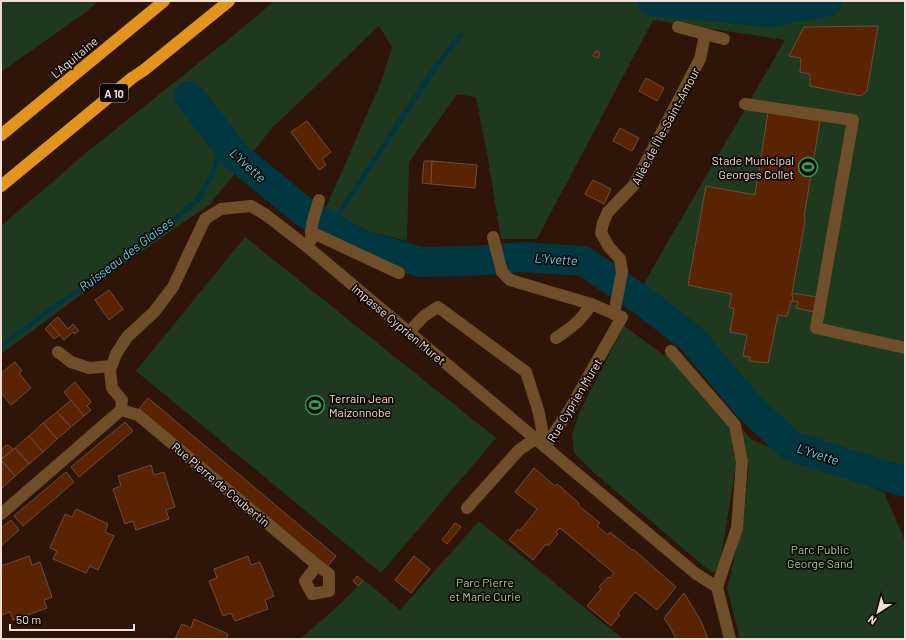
<svg xmlns="http://www.w3.org/2000/svg" width="906" height="640" font-family="Barlow,sans-serif">
	<style>
		.green { fill: #1f391e }
		.lines { fill: none; stroke-linecap: round; stroke-linejoin: round }
		.stream { stroke: #003740; stroke-width: 5 }
		.river { stroke: #003740; stroke-width: 30 }
		.building { fill: #5a2302; stroke: #6d4d3e }
		.minor { stroke: #6f4f2a; stroke-width: 12 }
		.highway { stroke: #e2941d; stroke-width: 12 }
		.labels { text-anchor: middle; dominant-baseline: central; stroke-width: 3.5; stroke-linejoin: round; paint-order: stroke }
		.shield { fill: #0f0502; stroke: #ad9d96; stroke-width: 1 }
		.shield-label { font-size: 11px; font-weight: bold; fill: #f1ded5 }
		.street-label { font-size: 12px; fill: #f1ded5; stroke: #0f0502 }
		.poi-label { font-size: 12px; fill: #f1ded5; stroke: #0f0502; text-anchor: end }
		.park-label { font-size: 12px; fill: #92d78f; stroke: #0f0502 }
		.water-label { font-size: 13px; font-style: italic; fill: #50d9f1; stroke: #0f0502 }
	</style>
	<rect width="100%" height="100%" fill="#2f1507"/>
	<!-- green -->
	<g class="green">
		<path d="M1,1H99L83,14L1,72Z"/>
		<path d="M274,1H905V482L791,446L749,407L692,339L637,295L785,40L653,20L537,239H501L488,159L476,97L457,94L409,162L407,241L360,229L325,210L383,77L392,47L379,26L273,127L209,205L110,273L1,354V226L86,153L245,26Z"/>
		<path d="M245,237L496,438L381,573L136,371Z"/>
		<path d="M624,326L664,355L671,351L752,440L884,492L905,541V639H740L727,588L743,522L749,463L737,460L719,569L712,573L592,471L574,453L572,435L578,415Z"/>
		<path d="M479,521L623,639H300L337,607L364,580L400,610Z"/>
	</g>
	<g class="lines">
		<!-- stream -->
		<g class="stream">
			<path d="M329,226L341,210L437,65L461,35"/>
			<path d="M1,346L157,233L197,201L212,175L224,141"/>
		</g>
		<!-- river -->
		<g class="river">
			<path d="M652,1L769,12L828,1"/>
			<path d="M189,96L236,156L304,212L362,245L421,262L472,261L523,257L584,261L629,292L643,301L692,339L749,407L791,446L905,482"/>
		</g>
	</g>
	<!-- building -->
	<g class="building">
		<path d="M878,26L867,91L861,96L810,86V74L800,72L801,58L789,56L804,27Z"/>
		<path d="M596,51L600,53L598,58L593,56Z"/>
		<path d="M646,78L664,88L657,101L639,91Z"/>
		<path d="M768,112L820,121L804,216L805,221L792,293L793,301H791L787,316H783L778,315L768,363L749,361L750,357L743,356L747,335L730,332L734,309L729,307L732,294L688,285L706,186L755,195Z"/>
		<path d="M307,121L331,152L322,159L326,165L319,170L291,132Z"/>
		<path d="M620,128L639,138L632,151L613,141Z"/>
		<path d="M424,161H432L431,184L422,183Z"/>
		<path d="M432,161L477,165L475,188L431,184Z"/>
		<path d="M593,180L611,189L604,204L585,194Z"/>
		<path d="M109,290L123,309L109,320L95,300Z"/>
		<path d="M792,293L817,297L815,312L796,308L798,302L793,301Z"/>
		<path d="M58,317L68,329L73,324L79,331L75,334L73,332L64,340L50,324Z"/>
		<path d="M50,324L60,335L54,339L45,329Z"/>
		<path d="M15,362L22,371L19,373L31,388L11,405L1,393V373Z"/>
		<path d="M75,382L91,402L87,406L91,410L84,416L64,392Z"/>
		<path d="M148,398L336,556L327,567L139,409Z"/>
		<path d="M71,400L84,416L71,427L57,412Z"/>
		<path d="M57,412L71,427L57,439L43,423Z"/>
		<path d="M125,422L133,431L79,477L71,467Z"/>
		<path d="M43,423L57,439L43,452L29,436Z"/>
		<path d="M29,436L43,452L29,464L15,448Z"/>
		<path d="M6,445L10,446L13,449L3,458L1,456V450Z"/>
		<path d="M15,448L29,464L15,476L1,460Z"/>
		<path d="M1,460L15,476L2,488L1,487Z"/>
		<path d="M151,465L154,475L164,472L175,507L166,510L169,519L136,530L133,521L125,524L113,489L121,486L118,476Z"/>
		<path d="M534,468L555,486L557,484L579,503L578,505L600,523L597,526L608,535L610,532L632,550L633,549L676,587L657,610L635,592L618,613L620,615L611,626L587,606L601,589L599,587L608,577L610,578L614,573L560,528L556,532L558,534L548,546L546,544L533,560L509,540L518,529L520,531L537,509L515,492Z"/>
		<path d="M66,472L74,482L23,526L14,516Z"/>
		<path d="M76,509L108,524L105,532L114,536L98,570L90,566L86,573L53,559L57,551L50,548L65,514L72,517Z"/>
		<path d="M11,520L19,530L1,546V528Z"/>
		<path d="M455,523L461,527L447,544L442,540Z"/>
		<path d="M29,556L32,565L40,562L52,597L44,600L47,608L13,620L10,612L2,615L1,613V566Z"/>
		<path d="M248,556L251,565L260,562L274,596L265,600L268,609L235,621L231,613L223,616L209,581L217,578L214,569Z"/>
		<path d="M414,556L430,569L411,593L395,580Z"/>
		<path d="M357,576L363,581L358,586L353,581Z"/>
		<path d="M684,593L701,621L708,639H676L670,627L664,618Z"/>
		<path d="M194,619L228,634L226,639H175L182,624L191,628Z"/>
	</g>
	<g class="lines">
		<!-- minor -->
		<g class="minor">
			<path d="M678,27L724,39"/>
			<path d="M745,104L853,120L816,328L905,348"/>
			<path d="M311,232L399,273"/>
			<path d="M493,237L502,272L510,280L591,304L622,317L570,409L545,447"/>
			<path d="M311,240L312,224L319,200"/>
			<path d="M614,314L622,272L620,259L609,247L601,233L603,223L608,212L634,185L700,59L705,35"/>
			<path d="M409,332L424,316L438,307L526,372L539,413L545,447"/>
			<path d="M556,338C571,328 582,320 591,304"/>
			<path d="M671,351L735,425L742,462L737,528L717,587"/>
			<path d="M58,352L71,362L89,368L111,366"/>
			<path d="M121,410L122,400L112,388L110,370L116,354L127,337L154,312L173,287L205,219L221,209L251,206L266,215L310,249L695,573L717,587L730,639"/>
			<path d="M467,508L519,450L535,439"/>
			<path d="M1,514L121,410L138,415L317,565L329,574V591L312,594L305,581L317,565"/>
		</g>
		<!-- highway -->
		<g class="highway">
			<path d="M1,135L164,1"/>
			<path d="M1,186L132,78L144,70L229,1"/>
		</g>
	</g>
	<!-- icons -->
	<defs>
		<symbol id="stadium-ring" viewBox="-11 -11 22 22"><circle r="9.5" fill="#0f0502" stroke="#2e9e5b" stroke-width="1.5"/><path d="M0-5a6.5 5 0 1 0 0 10a6.5 5 0 1 0 0-10ZM-3.5-1.8h7v3.6h-7Z" fill="#2e9e5b"/></symbol>
	</defs>
	<g fill-rule="evenodd">
		<use href="#stadium-ring" x="797" y="156" width="22" height="22"/>
		<use href="#stadium-ring" x="304" y="394" width="22" height="22"/>
	</g>
	<g class="labels">
		<!-- shield labels -->
		<rect class="shield" x="100" y="84" width="28" height="18" rx="3"/>
		<g class="shield-label">
			<text x="114" y="93">A 10</text>
		</g>
		<!-- street labels -->
		<g class="street-label">
			<text transform="translate(74 57) rotate(-40)">L'Aquitaine</text>
			<text transform="translate(665 126) rotate(-62)">Allée de l'Île-Saint-Amour</text>
			<text transform="translate(399 324) rotate(40)">Impasse Cyprien Muret</text>
			<text transform="translate(574 400) rotate(-59)">Rue Cyprien Muret</text>
			<text transform="translate(221 484) rotate(40)">Rue Pierre de Coubertin</text>
		</g>
		<!-- poi labels -->
		<g class="poi-label">
			<text x="794" y="160">Stade Municipal<tspan x="794" dy="14">Georges Collet</tspan></text>
			<text x="329" y="398" text-anchor="start">Terrain Jean<tspan x="329" dy="14">Maizonnobe</tspan></text>
		</g>
		<!-- park labels -->
		<g class="park-label">
			<text x="820" y="549">Parc Public<tspan x="820" dy="14">George Sand</tspan></text>
			<text x="485" y="582">Parc Pierre<tspan x="485" dy="14">et Marie Curie</tspan></text>
		</g>
		<!-- water labels -->
		<g class="water-label">
			<text transform="translate(248 165) rotate(42)">L'Yvette</text>
			<text transform="translate(126 254) rotate(-37)">Ruisseau des Glaises</text>
			<text transform="translate(556 259) rotate(4)">L'Yvette</text>
			<text transform="translate(818 454) rotate(18)">L'Yvette</text>
		</g>
	</g>
	<!-- border -->
	<rect width="906" height="640" fill="none" stroke="#f1ded5" stroke-width="4"/>
	<!-- north arrow -->
	<g transform="translate(878 612) rotate(216)" stroke="#0f0502" stroke-width="3" paint-order="stroke">
	<path d="M0-3L7 15L0 10L-7 15Z" fill="#f1ded5"/>
	<text y="-6" font-size="11" font-weight="bold" text-anchor="middle" fill="#f1ded5">N</text>
	</g>
	<!-- scale -->
	<path d="M10 624v6h124v-6" fill="none" stroke="#f1ded5" stroke-width="2"/>
	<text x="16" y="624" font-size="12" fill="#f1ded5" stroke="#0f0502" stroke-width="3" paint-order="stroke">50 m</text>
</svg>
